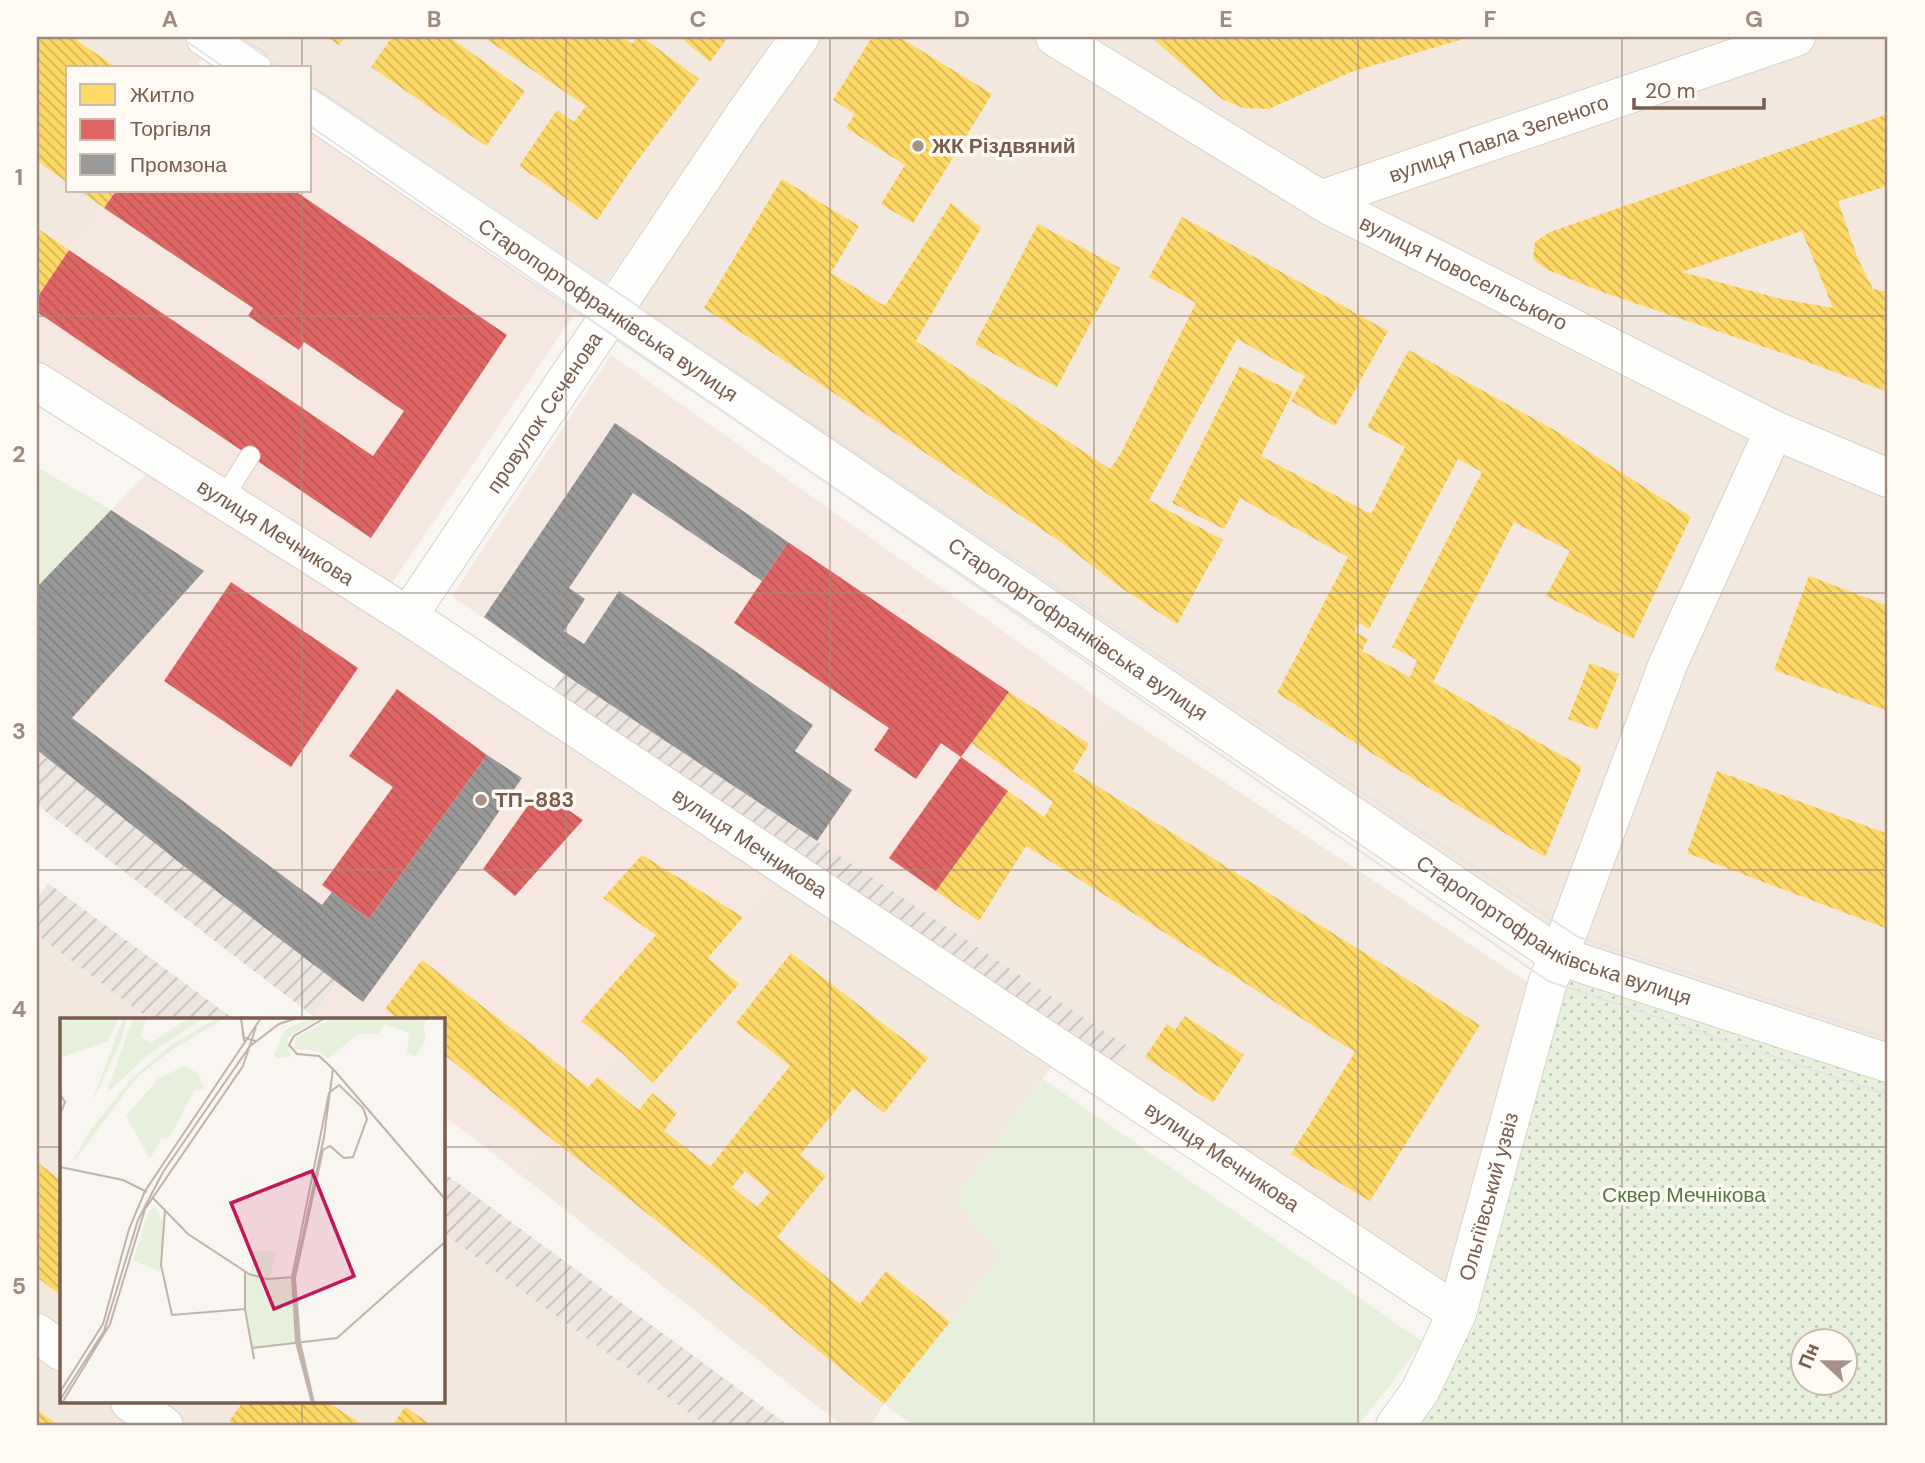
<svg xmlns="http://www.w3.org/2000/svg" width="1925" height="1463" font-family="'DM Sans',sans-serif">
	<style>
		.residential { fill: #f2e8de }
		.commercial { fill: #f6e8e1 }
		.industrial { fill: url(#industrial-furrows) }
		.grass { fill: #e7f0db }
		.park { fill: url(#park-dots); fill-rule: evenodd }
		.homes { fill: url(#homes-back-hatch); fill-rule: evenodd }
		.shops { fill: url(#shops-back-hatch) }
		.industry { fill: url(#industry-back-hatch) }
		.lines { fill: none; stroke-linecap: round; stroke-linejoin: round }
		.lane-casing { stroke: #d7d1cb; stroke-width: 21 }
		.street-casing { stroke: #d7d1cb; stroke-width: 40 }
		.secondary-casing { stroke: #d9d2cb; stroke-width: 40 }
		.lane { stroke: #fefefd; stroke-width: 19 }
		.street { stroke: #fefefd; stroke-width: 38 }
		.secondary { stroke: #fefefd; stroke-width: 38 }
		.tram { stroke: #e6e3e7; stroke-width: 2 }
		.grid { fill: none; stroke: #9f8a7d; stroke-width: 2; stroke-opacity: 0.55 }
		.poi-dot { fill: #a69286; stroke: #fffaf3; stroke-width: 2.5 }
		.labels { text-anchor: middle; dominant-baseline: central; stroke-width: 7; stroke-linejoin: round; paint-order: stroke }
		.street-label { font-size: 21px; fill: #7a5c4d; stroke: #fffaf3 }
		.poi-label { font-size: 21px; font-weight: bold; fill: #7a5c4d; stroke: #fffaf3; text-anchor: start }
		.park-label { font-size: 21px; fill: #537a41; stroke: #fffaf3 }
		.inset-road { fill: none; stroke: #c2b3aa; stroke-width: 2 }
		.view { fill: #c2185b; fill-opacity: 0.15; stroke: #c2185b; stroke-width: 3.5 }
		.inset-edge { fill: none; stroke: #7a5c4d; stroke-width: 3.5 }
		.neatline { fill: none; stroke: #9f8a7d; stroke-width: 2.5 }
		.grid-label { font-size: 23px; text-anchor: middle; font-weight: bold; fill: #9f8a7d }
	</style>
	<defs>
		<pattern id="industrial-furrows" width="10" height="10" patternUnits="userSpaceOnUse" patternTransform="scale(1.75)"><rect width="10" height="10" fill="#ede5e0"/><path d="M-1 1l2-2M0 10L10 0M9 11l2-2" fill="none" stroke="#c5bdb8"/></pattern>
		<pattern id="park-dots" width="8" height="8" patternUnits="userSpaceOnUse" patternTransform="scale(1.75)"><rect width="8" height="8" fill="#e7f0db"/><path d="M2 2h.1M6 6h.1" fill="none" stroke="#c0c6b4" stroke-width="1.8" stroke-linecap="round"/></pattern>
		<pattern id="homes-back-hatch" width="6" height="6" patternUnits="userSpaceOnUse" patternTransform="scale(1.75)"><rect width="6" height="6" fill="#ffd966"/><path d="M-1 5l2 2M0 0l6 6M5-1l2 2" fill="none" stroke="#d3b356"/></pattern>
		<pattern id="shops-back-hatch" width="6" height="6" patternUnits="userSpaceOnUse" patternTransform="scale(1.75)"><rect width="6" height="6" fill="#e06666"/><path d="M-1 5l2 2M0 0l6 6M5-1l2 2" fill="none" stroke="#bb5756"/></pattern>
		<pattern id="industry-back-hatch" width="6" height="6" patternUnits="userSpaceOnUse" patternTransform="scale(1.75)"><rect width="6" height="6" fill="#999"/><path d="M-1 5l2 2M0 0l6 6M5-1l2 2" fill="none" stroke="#82807f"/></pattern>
	</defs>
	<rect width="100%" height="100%" fill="#f9f5f0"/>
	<!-- residential -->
	<g class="residential">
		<path d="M37,37H195L210,47L196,68H68V191H116L69,250L37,298Z"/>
		<path d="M229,37H775L596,298L310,94V68H273Z"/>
		<path d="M779,37H1040L1772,431L1557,952L602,302Z"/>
		<path d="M1045,37H1782L1320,198Z"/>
		<path d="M1805,37H1888V475L1325,200Z"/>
		<path d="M1775,432L1888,479V1062L1561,954Z"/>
		<path d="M1112,708L1553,999L1479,1306L1116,1068L1130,1048L967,940Z"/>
		<path d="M782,874L1060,1055L955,1199L1001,1256L884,1404L871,1426H843L522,1176L588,1087L623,1054Z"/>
		<path d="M37,935L151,1020H61V1336L37,1318Z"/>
		<path d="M443,1233L707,1426H182L149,1402H443Z"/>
		<path d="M37,1351L61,1369V1402H106L140,1426H37Z"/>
	</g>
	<!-- commercial -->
	<g class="commercial">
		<path d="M310,113L586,297L386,592L37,372V298L69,250L116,191H310Z"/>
		<path d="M611,355L1112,708L967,940L564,674L452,596Z"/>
		<path d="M146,474L782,874L623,1054L588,1087L522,1176L443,1115V1020H318L313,1016L338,982L194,874L37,750V587Z"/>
	</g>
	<!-- industrial -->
	<g class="industrial">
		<path d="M564,674L1130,1048L1116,1068L551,694Z"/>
		<path d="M37,750L194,874L338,981L313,1016L37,805Z"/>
		<path d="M48,883L235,1020H151L121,998L37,935V898Z"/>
		<path d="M443,1172L789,1426H707L443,1233Z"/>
	</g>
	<!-- grass -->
	<g class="grass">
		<path d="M37,467L111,510L37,587Z"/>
		<path d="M1043,1079L1423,1342L1358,1426H914L884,1404L1001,1256L955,1199Z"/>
	</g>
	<!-- park -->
	<path class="park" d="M1559,956L1888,1063V1426H1395L1420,1391ZM1802,1340H1844V1382H1802Z"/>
	<!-- homes -->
	<g class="homes">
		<path d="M37,37H72L117,68H68V183L37,161Z"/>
		<path d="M327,37H345L339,45Z"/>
		<path d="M392,37H449L525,91L486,146L371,67Z"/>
		<path d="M483,37H622L632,44L638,37H642L699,79L635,164L597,220L519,166L557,110L574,122L586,106Z"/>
		<path d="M680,37H728L710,62Z"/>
		<path d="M872,37H899L992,94L913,223L881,204L905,165L846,128L855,114L833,100Z"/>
		<path d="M1151,37H1470L1351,72L1269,109L1243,108L1222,99Z"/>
		<path d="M1888,114V186L1838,201L1858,259L1873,289L1888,292V392L1797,358L1605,293L1548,270L1533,259L1535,242L1550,232ZM1802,231L1833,308L1777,298L1682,272Z"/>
		<path d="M782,179L859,226L831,273L885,306L951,203L981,228L916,341L1110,469L1120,455L1196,303L1149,277L1182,217L1388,331L1335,426L1291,401L1305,376L1237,339L1149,500L1223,540L1177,624L1120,587L1061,542L704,308Z"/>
		<path d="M80,191H116L104,208Z"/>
		<path d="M1038,224L1120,268L1057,387L975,344Z"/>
		<path d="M37,228L69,250L37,298Z"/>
		<path d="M1409,350L1558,432L1691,517L1633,639L1546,596L1570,551L1514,522L1433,682L1582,767L1545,857L1392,766L1277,693L1348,557L1240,498L1224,529L1172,503L1240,366L1293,392L1261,456L1371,514L1405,447L1367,427ZM1458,459L1482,472L1392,647L1417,660L1410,677L1362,651L1368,639L1355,632L1359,623L1369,629Z"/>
		<path d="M1809,576L1888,606V711L1774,670Z"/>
		<path d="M1590,663L1619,674L1597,730L1568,719Z"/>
		<path d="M1009,692L1089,744L1073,771L1480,1025L1370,1201L1291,1154L1355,1052L1026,846L979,921L936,891L1008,791L1044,817L1053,802L971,743Z"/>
		<path d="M1717,771L1888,834V929L1687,853Z"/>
		<path d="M642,855L743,917L708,958L739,984L653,1083L623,1054L581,1021L656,935L603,898Z"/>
		<path d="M791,953L928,1058L884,1113L853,1088L800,1155L826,1176L777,1237L860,1304L886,1271L950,1322L884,1404L712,1264L443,1054V1020H399L385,1009L422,960L588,1087L598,1077L639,1110L652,1093L677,1113L664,1131L710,1167L790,1066L736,1023ZM745,1171L770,1192L757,1207L732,1187Z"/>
		<path d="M1185,1016L1244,1055L1213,1103L1145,1057L1167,1024L1175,1030Z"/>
		<path d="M37,1162L61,1181V1296L37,1277Z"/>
		<path d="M243,1402H327L365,1426H236L229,1421Z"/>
		<path d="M405,1407L430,1424L433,1426H392Z"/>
		<path d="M37,1410L60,1426H37Z"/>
	</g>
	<!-- shops -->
	<g class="shops">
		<path d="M116,191H295L507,335L371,538L37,312V298L69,250L373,456L404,411L304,342L299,350L248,316L253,308L104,208Z"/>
		<path d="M788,542L1009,692L961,757L941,743L916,779L874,750L889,728L734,623Z"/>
		<path d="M231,582L358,668L291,767L164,681Z"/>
		<path d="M397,689L487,755L369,919L322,885L393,787L349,756Z"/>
		<path d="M961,757L1008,791L936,891L889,858Z"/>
		<path d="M539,790L583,820L515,896L483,869Z"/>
	</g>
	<!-- industry -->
	<g class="industry">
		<path d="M615,423L788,542L762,581L633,493L569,588L585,599L564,631L584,644L619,591L813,725L795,751L852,790L817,841L564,674L484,617Z"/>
		<path d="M111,510L204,571L72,718L322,905L332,892L369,919L487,755L522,778L475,847L363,1002L194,874L37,750V587Z"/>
	</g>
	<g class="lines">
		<defs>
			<path id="lane" d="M222,500L250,456"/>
			<g id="street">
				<path id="s1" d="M1055,37L1329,205L1774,430L1888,478"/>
				<path id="s2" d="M1320,200L1796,37"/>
				<path id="s3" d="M37,382L408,616L1457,1313"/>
				<path id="s4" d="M408,616L745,114L800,37"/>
				<path d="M1559,956L1668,664L1774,430"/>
				<path d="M37,1333L61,1351"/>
				<path d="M130,1402L164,1426"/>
			</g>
			<g id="secondary">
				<path d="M205,37L252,68"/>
				<path id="s5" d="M310,108L1559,956L1888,1063"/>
				<path id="s6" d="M1395,1426L1420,1391L1457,1313L1548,981L1559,956"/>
			</g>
		</defs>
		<!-- lane casing -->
		<use href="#lane" class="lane-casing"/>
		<!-- street casing -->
		<use href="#street" class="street-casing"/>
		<!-- secondary casing -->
		<use href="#secondary" class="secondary-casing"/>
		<!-- lane -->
		<use href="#lane" class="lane"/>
		<!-- street -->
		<use href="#street" class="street"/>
		<!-- secondary -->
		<use href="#secondary" class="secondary"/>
		<!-- tram -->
		<g class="tram">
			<path d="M180,37L225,68"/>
			<path d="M237,37L283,68"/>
			<path d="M310,86L1578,937L1888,1038"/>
			<path d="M310,126L1548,981L1888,1095"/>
		</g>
	</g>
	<!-- grid -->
	<path class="grid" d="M302,37V68M566,37V1426M830,37V1426M1094,37V1426M1358,37V1426M1622,37V1426M302,191V1020M37,316H1888M37,593H1888M37,870H1888M37,1147H61M443,1147H1888M302,1402V1426"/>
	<!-- markers -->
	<g class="poi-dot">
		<circle cx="918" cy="146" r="7"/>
		<circle cx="481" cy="800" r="7"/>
	</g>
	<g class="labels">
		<!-- street labels -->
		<g class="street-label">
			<text stroke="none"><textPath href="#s2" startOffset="189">вулиця Павла Зеленого</textPath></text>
			<text stroke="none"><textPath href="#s1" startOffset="472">вулиця Новосельського</textPath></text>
			<text stroke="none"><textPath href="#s5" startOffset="360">Старопортофранківська вулиця</textPath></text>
			<text stroke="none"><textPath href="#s4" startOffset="245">провулок Сєченова</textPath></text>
			<text stroke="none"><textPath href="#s3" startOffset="282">вулиця Мечникова</textPath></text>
			<text stroke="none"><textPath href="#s5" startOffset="928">Старопортофранківська вулиця</textPath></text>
			<text stroke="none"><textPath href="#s3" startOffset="849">вулиця Мечникова</textPath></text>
			<text stroke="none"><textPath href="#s5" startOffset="1494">Старопортофранківська вулиця</textPath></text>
			<text stroke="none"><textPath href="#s3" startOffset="1416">вулиця Мечникова</textPath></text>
			<text stroke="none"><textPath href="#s6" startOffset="250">Ольгіївський узвіз</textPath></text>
		</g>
		<!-- poi labels -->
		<g class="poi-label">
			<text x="932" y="146">ЖК Різдвяний</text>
			<text x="495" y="800">ТП-883</text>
		</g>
		<!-- park labels -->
		<g class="park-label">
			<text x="1684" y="1195">Сквер Мечнікова</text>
		</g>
	</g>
	<!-- overview -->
	<g transform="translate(60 1018)">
		<rect width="385" height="385" fill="#f9f5f0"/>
		<path d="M13,0H59L48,23L0,40V5ZM63,0H67L61,23L31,87ZM73,0H86L81,19L91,25L129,0H144L89,36L46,76ZM156,0H165L116,29L77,59L11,147L31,111L70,62L111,27ZM194,232L216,234L210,260L191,255Z" fill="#e7f0db"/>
		<path d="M250,0H259L227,20L231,38L217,41L214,36L225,12ZM273,0H368L363,7L366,21L356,38L347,35L349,15L324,6L318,16H297L269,41L257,33L234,31L236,20Z" fill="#e7f0db"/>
		<path d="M125,48L139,56L144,71L134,72L118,104L107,121L102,119L90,141L66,98L99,60Z" fill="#e7f0db"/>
		<path d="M96,188L105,209L100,253L73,243L88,194ZM185,253L207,261L234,259L238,324L192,330L185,291Z" fill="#e7f0db"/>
		<path class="inset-road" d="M181,0L184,23M181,0L184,20L196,23M274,52L385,181M0,76L5,84L0,97M0,149L63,162L87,174M93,180L128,216L189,256L207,261L234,259M105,192L101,247L112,297L185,291M185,253V291L194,341M192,330L277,320L385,224M0,374L43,306L69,211L85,173L201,0M0,382L44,313L78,202L103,154L190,28L219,6L237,0M2,385L50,306L85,191L183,48L196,9M252,385L236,324L232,259L269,75L279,67L303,90L307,101L293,139L284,140L270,128L263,132L235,260L240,324L254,385M253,385L238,324L234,259L264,119L273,51L259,38L237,36L229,27L234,18L265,0"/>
		<path class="view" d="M252,153L294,258L214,291L171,185Z"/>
		<rect width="385" height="385" class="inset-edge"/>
	</g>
	<!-- border -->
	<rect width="1925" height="1463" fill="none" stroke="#fffaf3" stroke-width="77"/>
	<!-- legend -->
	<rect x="66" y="66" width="245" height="126" fill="#fffaf3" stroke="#cabbb1" stroke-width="2"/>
	<rect x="80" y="84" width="35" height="21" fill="#ffd966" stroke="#cabbb1" stroke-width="2"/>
	<text x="130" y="102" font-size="21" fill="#7a5c4d">Житло</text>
	<rect x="80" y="119" width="35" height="21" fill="#e06666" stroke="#cabbb1" stroke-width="2"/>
	<text x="130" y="136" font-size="21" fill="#7a5c4d">Торгівля</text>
	<rect x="80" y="154" width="35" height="21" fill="#999999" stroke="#cabbb1" stroke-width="2"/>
	<text x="130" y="172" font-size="21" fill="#7a5c4d">Промзона</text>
	<!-- north arrow -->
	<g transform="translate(1824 1362) rotate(292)"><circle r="33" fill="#fffaf3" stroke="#cabbb1" stroke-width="2"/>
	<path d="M0-5L12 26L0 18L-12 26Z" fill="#a69286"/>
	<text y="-10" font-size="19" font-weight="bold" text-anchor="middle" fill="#7a5c4d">Пн</text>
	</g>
	<!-- scale -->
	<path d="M1634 98v10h130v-10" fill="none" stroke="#7a5c4d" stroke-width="3.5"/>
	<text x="1645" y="98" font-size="21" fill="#7a5c4d" stroke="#fffaf3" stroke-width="5" paint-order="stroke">20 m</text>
	<rect x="38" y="38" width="1848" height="1386" class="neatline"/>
	<g class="grid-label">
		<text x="170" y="27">A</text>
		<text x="434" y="27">B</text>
		<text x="698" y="27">C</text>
		<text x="962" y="27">D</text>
		<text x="1226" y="27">E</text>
		<text x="1490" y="27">F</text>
		<text x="1754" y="27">G</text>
		<text x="19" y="185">1</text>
		<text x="19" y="462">2</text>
		<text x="19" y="739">3</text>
		<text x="19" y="1017">4</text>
		<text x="19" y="1294">5</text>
	</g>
</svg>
